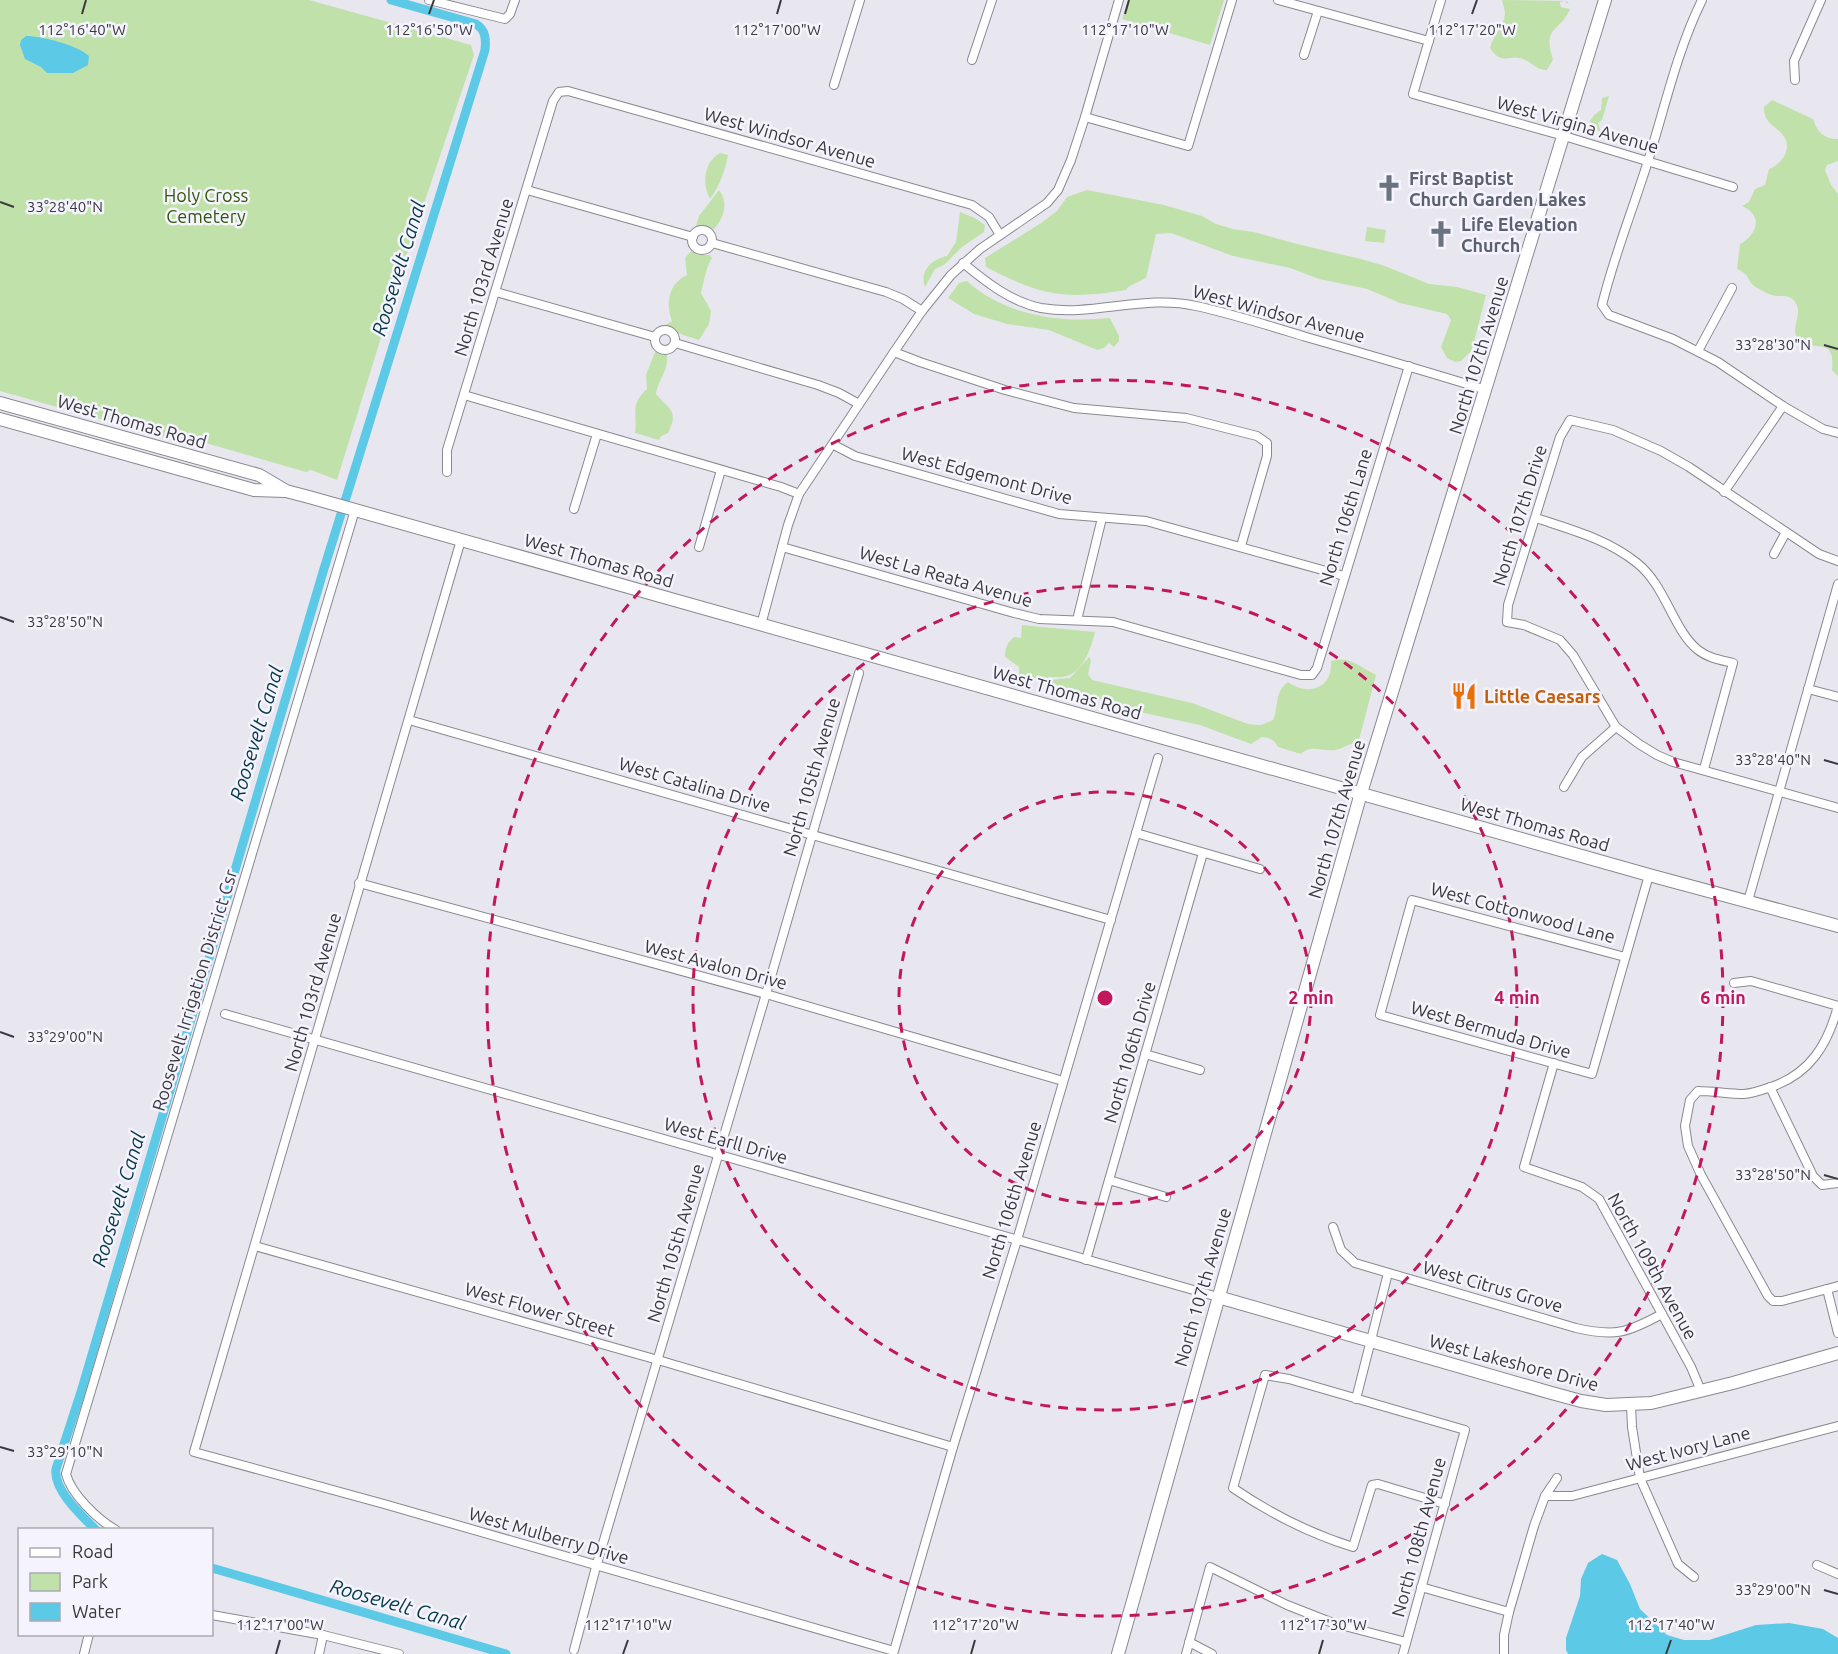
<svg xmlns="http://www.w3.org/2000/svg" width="1838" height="1654" font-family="Ubuntu,sans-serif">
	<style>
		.green { fill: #c0e2aa }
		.water { fill: #5cc9e7 }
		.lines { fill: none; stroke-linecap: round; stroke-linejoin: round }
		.canal { stroke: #5cc9e7; stroke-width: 9 }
		.street-casing { stroke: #898991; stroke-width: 10 }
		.secondary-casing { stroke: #898991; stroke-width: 14 }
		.street { stroke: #fff; stroke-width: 8 }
		.secondary { stroke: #fff; stroke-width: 12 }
		.ticks { fill: none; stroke: #3a3a3d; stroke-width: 2 }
		.ring { fill: none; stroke: #c2185b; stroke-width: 3; stroke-dasharray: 10 8 }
		.labels { text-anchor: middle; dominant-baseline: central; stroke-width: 5; stroke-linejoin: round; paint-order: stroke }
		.street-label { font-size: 18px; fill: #3a3a3d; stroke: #f5f4fe }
		.worship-label { font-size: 18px; font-weight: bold; fill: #5b616d; stroke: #f5f4fe; text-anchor: start }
		.park-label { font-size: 18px; fill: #31570b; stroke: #f5f4fe }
		.food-label { font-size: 18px; font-weight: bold; fill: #c56008; stroke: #f5f4fe; text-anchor: start }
		.water-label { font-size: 20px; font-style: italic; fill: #063a47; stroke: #f5f4fe }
		.ticks-label { font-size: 15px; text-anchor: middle; fill: #3a3a3d; stroke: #f5f4fe; stroke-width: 5; stroke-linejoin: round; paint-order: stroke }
		.centre { fill: #c2185b; stroke: #f5f4fe; stroke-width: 3 }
		.ring-label { font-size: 18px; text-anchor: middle; font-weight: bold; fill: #c2185b; stroke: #f5f4fe; stroke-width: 5; stroke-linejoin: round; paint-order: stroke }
	</style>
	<rect width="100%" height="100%" fill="#e8e7f0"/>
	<!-- green -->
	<g class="green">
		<path d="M0,0H309L471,45L474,55L405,260L337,480L311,470L306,472L195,440L193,445L0,391Z"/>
		<path d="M1128,0H1224L1210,45L1122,19Z"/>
		<path d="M1502,0L1567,1L1569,5L1565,1L1560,2V4L1561,7L1570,9C1560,33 1542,25 1553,60L1547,70C1536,70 1534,64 1525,60C1511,53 1502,67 1490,48C1493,35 1504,25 1505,15C1505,10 1503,5 1502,0Z"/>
		<path d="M1609,96L1602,120L1598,123L1601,132L1592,127L1590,121L1594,115L1601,110L1602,98Z"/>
		<path d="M1772,100L1813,119C1817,132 1824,139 1838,139V161L1827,165L1825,170L1831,185L1838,194V376L1832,370C1836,335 1814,353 1800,341C1788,331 1802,317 1797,306C1792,291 1779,299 1769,294C1764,292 1757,288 1753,285C1746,278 1750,275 1737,269L1740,244C1757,234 1764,216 1742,206L1749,202L1755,189L1765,185L1769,169C1782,164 1794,147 1782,134C1773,124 1764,123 1764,107Z"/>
		<path d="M720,153L728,155C725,171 720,185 710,199C702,184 703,163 720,153Z"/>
		<path d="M719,190C729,203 724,219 713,230L704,226H696L699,216Z"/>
		<path d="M1087,190L1164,205L1202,216L1216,224L1233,229L1254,232L1297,244L1361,259L1385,266L1429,284L1457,287L1486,295L1472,350L1461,361L1455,362L1447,358L1441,347L1451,320L1447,314L1400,303L1367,289L1319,279L1290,268L1233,256L1171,233L1156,234L1146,278L1128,287L1126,290C1065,300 1042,296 986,267L985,258L1041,223L1057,211L1067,197Z"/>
		<path d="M960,212L975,218L985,225L984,232L962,247L944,265L935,269L925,287C919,271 932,259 947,256L956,242Z"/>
		<path d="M1367,227L1386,230L1384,243L1365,241Z"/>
		<path d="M691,251L702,255H710L712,258C706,267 704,281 701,293L711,311L709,324L699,340L683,335L664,326L672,321C665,303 669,283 687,275L685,258Z"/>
		<path d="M967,281C1005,316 1061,323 1110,318L1119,336V341L1114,347L1109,343L1104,348L1097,350L1049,330L1007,324L974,314L948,298L959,283Z"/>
		<path d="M655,352L667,355C669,370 658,380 656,394C668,409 680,410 668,433L661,436L659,440L635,433C638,413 629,405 647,389L646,375Z"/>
		<path d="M1022,625L1095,632C1091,648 1083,675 1062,677C1055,678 1050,675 1044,681L1019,675V667L1005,657C1005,648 1007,643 1014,637L1021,638Z"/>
		<path d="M1089,657L1091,660L1088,674L1092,680L1192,703L1248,724L1261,725L1273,720C1279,706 1274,692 1288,682C1309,697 1333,688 1331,661C1350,655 1360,667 1376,675L1358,744C1348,742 1344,749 1335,750C1322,752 1312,744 1301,754L1278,747L1274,741L1268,738L1262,737L1251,744L1200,725L1144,713L1047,682L1049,680L1070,678Z"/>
	</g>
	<!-- water -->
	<g class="water">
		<path d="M26,36C42,36 77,45 89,56L88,65L73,73H47L41,67L25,59L20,45L21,40Z"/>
		<path d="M1602,1554L1617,1560L1630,1584L1640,1609L1667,1635L1684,1640H1709L1756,1625L1789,1623L1823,1629L1838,1638V1654H1568L1566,1650V1638L1580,1596L1581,1579L1588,1563Z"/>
	</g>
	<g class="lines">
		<!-- canal -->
		<g class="canal">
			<path d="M96,1530C82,1516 53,1490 56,1469L81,1392L323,572L485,50C486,40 486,30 476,24L391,0"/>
			<path d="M212,1568L506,1654"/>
		</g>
		<defs>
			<g id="street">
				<path d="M429,0L505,19L510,14L515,0"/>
				<path d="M1278,0L1429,41"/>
				<path d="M1441,0L1413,94L1564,136L1733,187"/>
				<path d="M1702,0C1677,51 1665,107 1648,161C1633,209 1614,256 1602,305L1609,315L1673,339L1718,362L1783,406L1823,429L1838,433"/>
				<path d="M1304,55L1318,11"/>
				<path d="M972,60L992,0"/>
				<path d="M1795,80L1794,61L1821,0"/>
				<path d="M834,85L860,0"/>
				<path d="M1085,117L1188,146L1232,0"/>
				<path d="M527,190L693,237"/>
				<circle cx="702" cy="240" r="10"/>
				<path d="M712,243L886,292L903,299L922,311"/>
				<path d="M963,263C986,282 1011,302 1041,308C1093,317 1144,294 1196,306C1233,314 1270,326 1306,337C1366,354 1426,371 1486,390"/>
				<path d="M496,292L655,337"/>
				<circle cx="665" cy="340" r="10"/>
				<path d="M675,343L818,385L839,393L859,404"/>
				<path d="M1698,351L1732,288"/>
				<path d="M894,352L920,362L1005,390L1074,408L1186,418L1257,436L1267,443V456L1241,546"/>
				<path d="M464,395L781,487L799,494"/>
				<path d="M834,445L855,456L1059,514L1146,521L1344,576"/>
				<path d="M447,472V450L553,101L559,92L568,91L972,205L989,217L1000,235"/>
				<path d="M1724,492L1783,406"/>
				<path d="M574,509L597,434"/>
				<path d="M1536,518C1572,530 1607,539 1637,563C1666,586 1673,630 1698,650C1708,658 1721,660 1733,663L1704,769"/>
				<path d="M461,540L194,1452L384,1504L894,1651L953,1447L1017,1240L1158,758"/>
				<path d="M699,547L721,470"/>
				<path d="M782,547L1014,613L1039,619L1113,622L1301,675H1312L1317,668L1409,366"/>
				<path d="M1774,554L1786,532"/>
				<path d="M1838,561L1819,554L1689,467L1661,451L1613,430L1570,420L1560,437L1508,605L1507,622L1524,625L1560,640L1573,655L1616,727L1639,744L1657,755L1673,762L1838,808"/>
				<path d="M1077,620L1102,518"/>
				<path d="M761,625L788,525L799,494L894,352L922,311L951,275L980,249L1047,203L1058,190L1071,160L1085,117L1119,0"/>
				<path d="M1808,689L1838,697"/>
				<path d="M409,720L1111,920"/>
				<path d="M1564,787L1582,757L1616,727"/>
				<path d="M1136,833L1260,869"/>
				<path d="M359,883L766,994L1063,1081"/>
				<path d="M1748,901L1838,584"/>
				<path d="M1625,957L1412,900L1380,1015L1592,1074L1649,875"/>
				<path d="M1734,983L1751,981L1838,1006C1828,1044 1810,1074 1771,1087C1762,1090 1754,1093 1744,1094C1729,1094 1713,1091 1698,1091L1690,1100L1685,1126L1688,1146L1701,1175L1768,1296L1773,1301H1782L1838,1286"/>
				<path d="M225,1014L1218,1297"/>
				<path d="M1145,1054L1200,1070"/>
				<path d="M1554,1063L1524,1167L1582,1187L1599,1199L1691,1367L1701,1391"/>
				<path d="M1770,1087L1813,1176L1822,1185L1838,1183"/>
				<path d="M1109,1180L1166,1197"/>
				<path d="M1333,1227L1341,1250L1355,1263L1576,1328C1615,1337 1627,1333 1662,1314"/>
				<path d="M255,1246L658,1360L953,1447"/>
				<path d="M1086,1260L1203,853"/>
				<path d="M1827,1289L1838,1333"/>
				<path d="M1356,1399L1388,1273"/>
				<path d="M1631,1405L1632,1427L1640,1478L1678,1564L1694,1577"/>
				<path d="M1545,1496H1572L1838,1426"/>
				<path d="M116,1530C98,1520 71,1494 66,1474L355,510"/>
				<path d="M1817,1565L1838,1574"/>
				<path d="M1421,1587L1509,1612"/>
				<path d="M212,1615L323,1635L399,1654"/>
				<path d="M1189,1642L1212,1654"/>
				<path d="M574,1650L596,1567L766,994L859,673"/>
				<path d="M84,1654L89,1634"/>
				<path d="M319,1654L323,1635"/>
				<path d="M1186,1654L1210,1567L1287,1605L1333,1623L1406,1642"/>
				<path d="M1403,1654L1465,1430L1289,1379L1265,1375L1233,1488C1271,1514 1308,1533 1353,1547L1372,1485L1378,1484L1445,1504"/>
				<path d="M1504,1654V1635L1509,1612L1534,1526L1545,1496L1557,1478"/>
			</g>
			<g id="secondary">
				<path d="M0,403L259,475L286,491L309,497L1649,875L1838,926"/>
				<path d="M0,419L254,490L285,491"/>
				<path d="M1218,1297L1548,1392L1581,1401L1606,1405L1651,1403L1733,1383L1838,1353"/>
				<path d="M1118,1654L1361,793L1605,0"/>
			</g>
		</defs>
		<!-- street casing -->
		<use href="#street" class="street-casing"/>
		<!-- secondary casing -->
		<use href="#secondary" class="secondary-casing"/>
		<!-- street -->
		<use href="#street" class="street"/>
		<!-- secondary -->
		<use href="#secondary" class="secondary"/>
	</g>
	<!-- ticks -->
	<path class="ticks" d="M82,14L86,0M429,14L434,0M777,14L781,0M1125,14L1129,0M1472,14L1477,0M0,202L14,207M1824,345L1838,349M0,617L14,622M1824,760L1838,764M0,1032L14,1037M1824,1175L1838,1179M0,1447L14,1451M1824,1590L1838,1594M276,1654L280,1640M623,1654L628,1640M971,1654L975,1640M1319,1654L1323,1640M1666,1654L1671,1640"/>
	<!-- distance rings -->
	<g class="ring">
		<circle cx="1105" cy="998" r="206"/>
		<circle cx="1105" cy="998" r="412"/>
		<circle cx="1105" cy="998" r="618"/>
	</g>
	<!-- icons -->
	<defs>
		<symbol id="church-bare" viewBox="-9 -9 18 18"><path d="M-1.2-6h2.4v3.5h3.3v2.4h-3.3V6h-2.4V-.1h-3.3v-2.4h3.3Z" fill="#6b7280" stroke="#f5f4fe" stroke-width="2.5" paint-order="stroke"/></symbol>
		<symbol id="restaurant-bare" viewBox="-9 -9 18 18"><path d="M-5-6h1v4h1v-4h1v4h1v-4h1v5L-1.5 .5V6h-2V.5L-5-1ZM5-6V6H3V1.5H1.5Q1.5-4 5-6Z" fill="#e8710a" stroke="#f5f4fe" stroke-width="2.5" paint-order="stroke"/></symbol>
	</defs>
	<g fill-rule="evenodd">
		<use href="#church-bare" x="1370" y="169" width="38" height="38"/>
		<use href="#church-bare" x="1422" y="215" width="38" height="38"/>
		<use href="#restaurant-bare" x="1445" y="677" width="38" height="38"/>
	</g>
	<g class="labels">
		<!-- street labels -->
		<g class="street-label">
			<text transform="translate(1578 124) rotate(16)">West Virgina Avenue</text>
			<text transform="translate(790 137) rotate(16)">West Windsor Avenue</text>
			<text transform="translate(483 277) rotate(-73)">North 103rd Avenue</text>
			<text transform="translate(1279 313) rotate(15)">West Windsor Avenue</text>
			<text transform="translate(1478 355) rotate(-73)">North 107th Avenue</text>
			<text transform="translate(132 421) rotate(16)">West Thomas Road</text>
			<text transform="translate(987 475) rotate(15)">West Edgemont Drive</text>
			<text transform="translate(1519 515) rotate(-73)">North 107th Drive</text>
			<text transform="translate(1345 517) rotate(-73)">North 106th Lane</text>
			<text transform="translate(599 560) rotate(16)">West Thomas Road</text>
			<text transform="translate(946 576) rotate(16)">West La Reata Avenue</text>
			<text transform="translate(1067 692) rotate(16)">West Thomas Road</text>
			<text transform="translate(811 777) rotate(-74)">North 105th Avenue</text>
			<text transform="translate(695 784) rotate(16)">West Catalina Drive</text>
			<text transform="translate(1336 819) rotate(-74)">North 107th Avenue</text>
			<text transform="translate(1535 824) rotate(16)">West Thomas Road</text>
			<text transform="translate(1523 912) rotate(15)">West Cottonwood Lane</text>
			<text transform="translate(716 964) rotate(15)">West Avalon Drive</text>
			<text transform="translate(194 990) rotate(-73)">Roosevelt Irrigation District Csr</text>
			<text transform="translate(312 992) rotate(-74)">North 103rd Avenue</text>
			<text transform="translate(1491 1029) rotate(16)">West Bermuda Drive</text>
			<text transform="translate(1129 1052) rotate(-74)">North 106th Drive</text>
			<text transform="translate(726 1140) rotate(16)">West Earll Drive</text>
			<text transform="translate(1011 1200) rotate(-73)">North 106th Avenue</text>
			<text transform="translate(675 1243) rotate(-74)">North 105th Avenue</text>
			<text transform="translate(1653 1266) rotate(61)">North 109th Avenue</text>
			<text transform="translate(1493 1286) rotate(16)">West Citrus Grove</text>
			<text transform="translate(1202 1287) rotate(-74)">North 107th Avenue</text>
			<text transform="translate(540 1309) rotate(16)">West Flower Street</text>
			<text transform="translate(1514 1362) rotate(15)">West Lakeshore Drive</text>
			<text transform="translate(1688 1448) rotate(-15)">West Ivory Lane</text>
			<text transform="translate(549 1535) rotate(16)">West Mulberry Drive</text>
			<text transform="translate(1418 1537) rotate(-75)">North 108th Avenue</text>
		</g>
		<!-- worship labels -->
		<g class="worship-label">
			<text x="1409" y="178">First Baptist<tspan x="1409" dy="21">Church Garden Lakes</tspan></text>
			<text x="1461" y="224">Life Elevation<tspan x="1461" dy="21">Church</tspan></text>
		</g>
		<!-- park labels -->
		<g class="park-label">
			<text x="206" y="195">Holy Cross<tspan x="206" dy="21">Cemetery</tspan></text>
		</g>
		<!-- food labels -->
		<g class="food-label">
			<text x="1484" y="696">Little Caesars</text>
		</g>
		<!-- water labels -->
		<g class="water-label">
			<text transform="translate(398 268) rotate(-73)">Roosevelt Canal</text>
			<text transform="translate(256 733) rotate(-73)">Roosevelt Canal</text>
			<text transform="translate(118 1199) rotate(-73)">Roosevelt Canal</text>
			<text transform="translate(398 1604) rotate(16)">Roosevelt Canal</text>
		</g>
	</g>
	<g class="ticks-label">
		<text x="82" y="35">112°16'40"W</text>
		<text x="429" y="35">112°16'50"W</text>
		<text x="777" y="35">112°17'00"W</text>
		<text x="1125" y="35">112°17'10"W</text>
		<text x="1472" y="35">112°17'20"W</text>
		<text x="65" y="212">33°28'40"N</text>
		<text x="1773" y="350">33°28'30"N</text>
		<text x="65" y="627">33°28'50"N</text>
		<text x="1773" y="765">33°28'40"N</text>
		<text x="65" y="1042">33°29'00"N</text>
		<text x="1773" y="1180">33°28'50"N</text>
		<text x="65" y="1457">33°29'10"N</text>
		<text x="1773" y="1595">33°29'00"N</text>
		<text x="280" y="1630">112°17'00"W</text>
		<text x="628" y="1630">112°17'10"W</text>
		<text x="975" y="1630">112°17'20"W</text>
		<text x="1323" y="1630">112°17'30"W</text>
		<text x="1671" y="1630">112°17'40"W</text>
	</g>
	<circle cx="1105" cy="998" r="9" class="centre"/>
	<g class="ring-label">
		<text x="1311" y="1004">2 min</text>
		<text x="1517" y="1004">4 min</text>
		<text x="1723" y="1004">6 min</text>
	</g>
	<!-- legend -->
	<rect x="18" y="1528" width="195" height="108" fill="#f5f4fe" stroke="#aaaab1" stroke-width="1.5"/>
	<rect x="30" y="1548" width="30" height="9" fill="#ffffff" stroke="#aaaab1" stroke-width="1.5"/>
	<text x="72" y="1558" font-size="18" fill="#3a3a3d">Road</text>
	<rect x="30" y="1573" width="30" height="18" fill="#c0e2aa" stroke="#aaaab1" stroke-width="1.5"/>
	<text x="72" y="1588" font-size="18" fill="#3a3a3d">Park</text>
	<rect x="30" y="1603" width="30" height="18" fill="#5cc9e7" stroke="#aaaab1" stroke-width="1.5"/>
	<text x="72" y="1618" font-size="18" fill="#3a3a3d">Water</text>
</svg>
